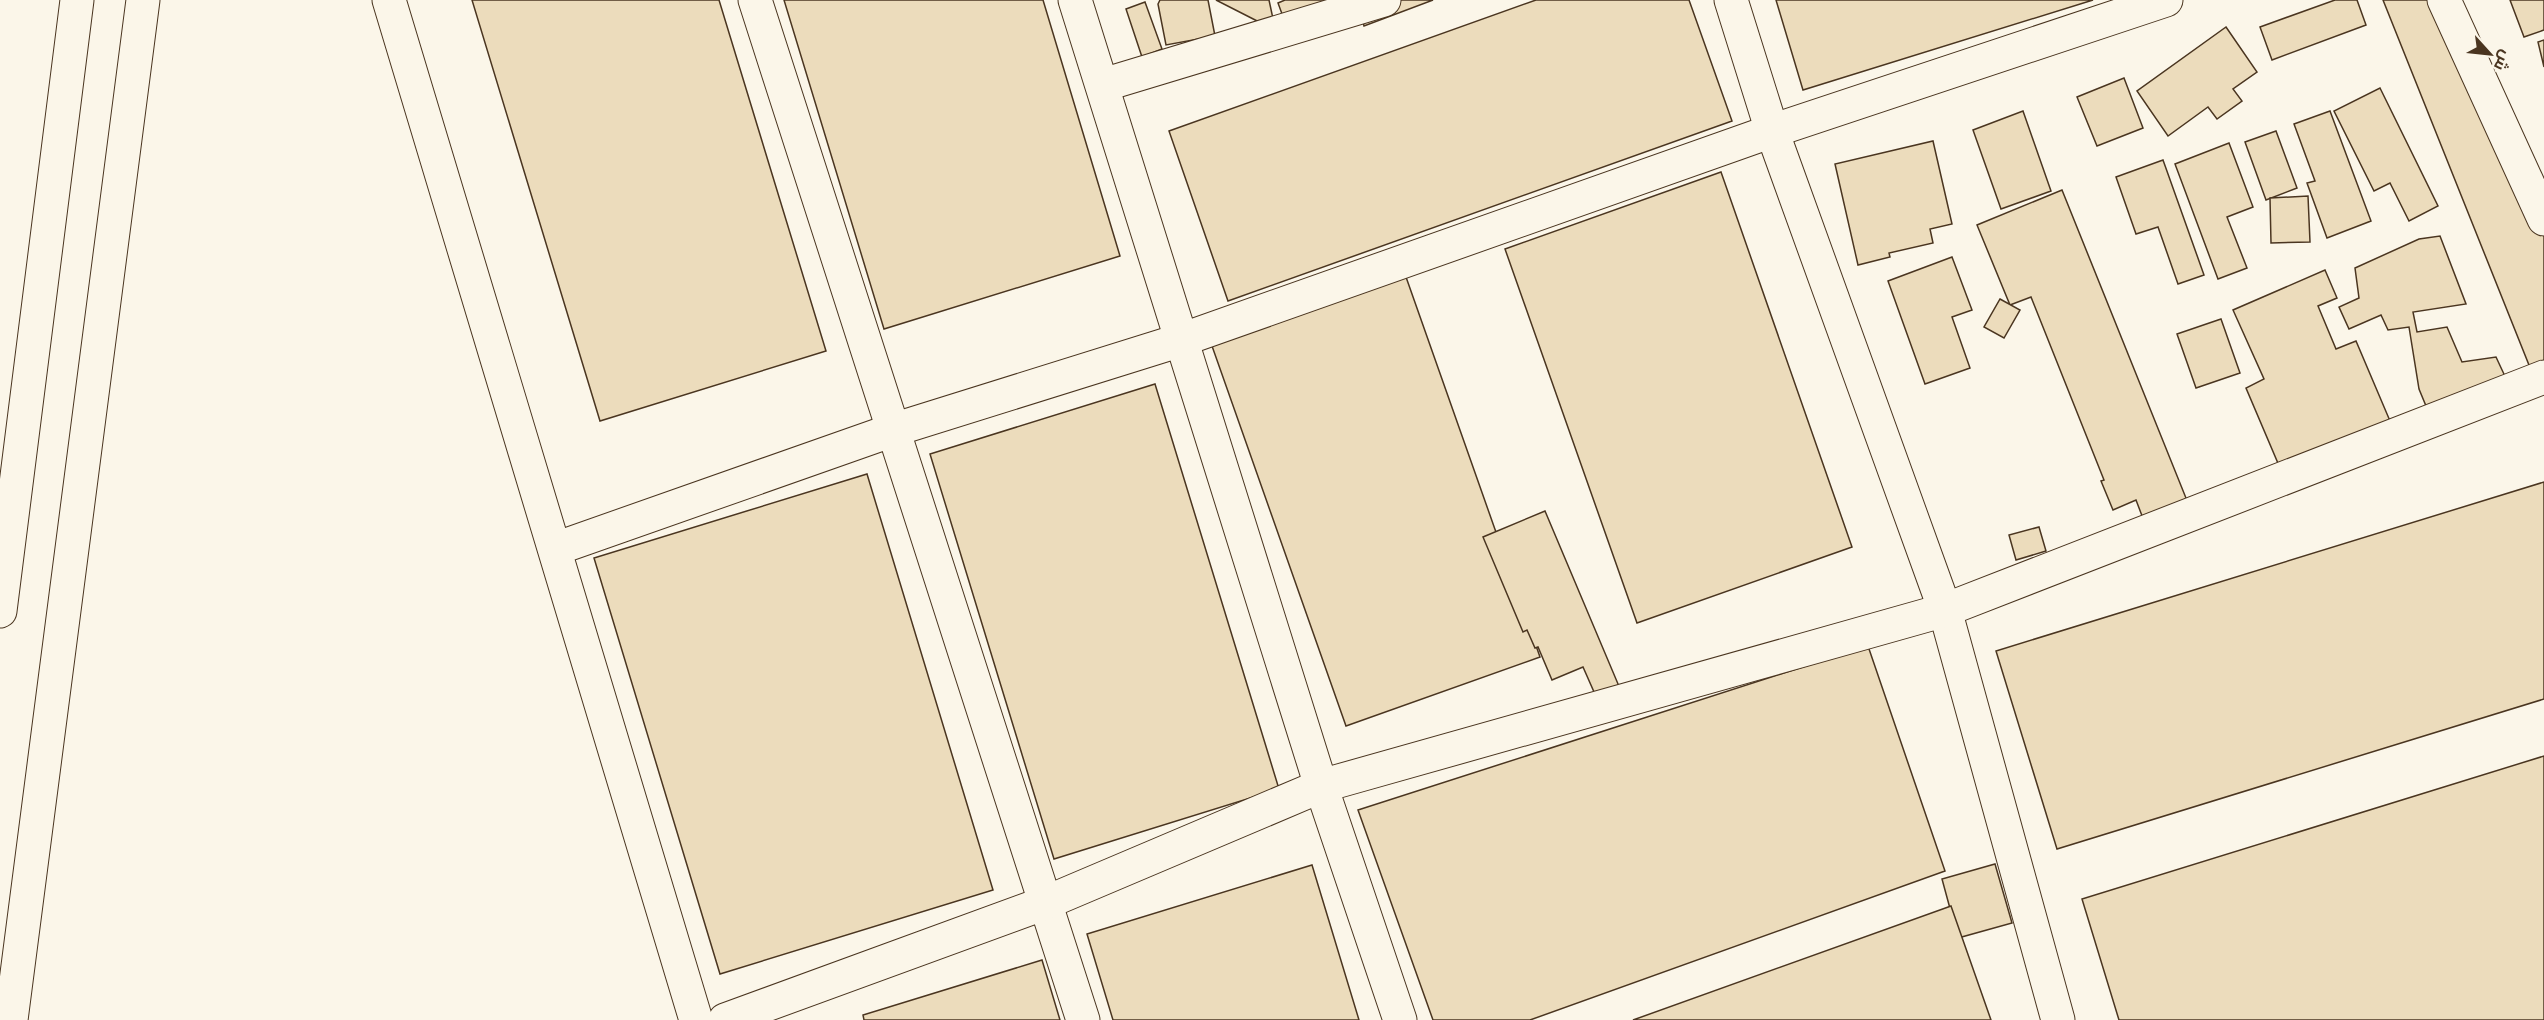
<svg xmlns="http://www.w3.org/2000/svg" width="2544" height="1020" font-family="'Fira Sans',Cairo,sans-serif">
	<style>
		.building { fill: #ecdcbc; stroke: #4a3520; stroke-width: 1.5 }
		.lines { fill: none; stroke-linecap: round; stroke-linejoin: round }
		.minor-casing { stroke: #4a3520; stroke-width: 35 }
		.minor { stroke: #fbf6e9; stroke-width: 33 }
	</style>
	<rect width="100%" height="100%" fill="#fbf6e9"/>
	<!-- building -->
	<g class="building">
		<path d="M472,0H719L826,351L600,421Z"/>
		<path d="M784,0H1043L1120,256L884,329Z"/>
		<path d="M1160,0H1208L1215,36L1166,45L1158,4Z"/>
		<path d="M1216,0H1269L1276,33L1265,25Z"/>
		<path d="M1285,0H1433L1364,26L1362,18L1293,44L1278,3Z"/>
		<path d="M1536,0H1689L1732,121L1228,301L1169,131Z"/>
		<path d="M1776,0H2093L1803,90Z"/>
		<path d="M2335,0H2357L2366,25L2272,60L2260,27Z"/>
		<path d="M2383,0H2453L2544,228V394L2541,395Z"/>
		<path d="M2510,0H2544V30L2524,37Z"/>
		<path d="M1145,2L1162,49L1142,57L1126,9Z"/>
		<path d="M2226,27L2257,72L2233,89L2242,101L2217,119L2208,107L2168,136L2137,91Z"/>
		<path d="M2544,40V67L2538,42Z"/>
		<path d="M2124,78L2143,128L2097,146L2077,97Z"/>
		<path d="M2380,88L2438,206L2409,221L2390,183L2374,191L2334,111Z"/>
		<path d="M2023,111L2051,191L2001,209L1973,130Z"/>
		<path d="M2330,111L2371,221L2327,238L2307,183L2315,181L2294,124Z"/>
		<path d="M2276,131L2297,188L2266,200L2245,142Z"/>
		<path d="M1933,141L1952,224L1930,229L1933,243L1889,253L1890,257L1858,265L1835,164Z"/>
		<path d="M2229,143L2253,207L2227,217L2247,268L2218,279L2175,164Z"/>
		<path d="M2163,160L2204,275L2178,284L2158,227L2136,234L2116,177Z"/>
		<path d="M1721,172L1852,547L1637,623L1505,249Z"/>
		<path d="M2062,190L2188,503L2144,521L2136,500L2113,510L2101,481L2104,480L2031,297L2010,305L1977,225Z"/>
		<path d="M2308,196L2310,242L2271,243L2270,198Z"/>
		<path d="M2440,236L2466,304L2413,312L2417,332L2447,327L2462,362L2496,357L2510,387L2431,418L2419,389L2409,327L2388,330L2381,315L2349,329L2339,307L2359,298L2355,268L2419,239Z"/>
		<path d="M1952,257L1972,310L1952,317L1970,368L1925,384L1888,281Z"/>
		<path d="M2325,270L2337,298L2318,306L2336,349L2356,341L2393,428L2283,475L2246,388L2264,379L2233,310Z"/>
		<path d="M1406,277L1540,657L1346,726L1212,346Z"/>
		<path d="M2000,299L2020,310L2004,338L1984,327Z"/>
		<path d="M2221,319L2240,373L2196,388L2177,334Z"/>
		<path d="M1155,384L1279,789L1054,859L930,454Z"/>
		<path d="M867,474L993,890L720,974L594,558Z"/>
		<path d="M2544,482V699L2057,849L1996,651Z"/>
		<path d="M1545,511L1621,691L1598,701L1583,667L1552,680L1538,647L1535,648L1527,630L1523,632L1483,537Z"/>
		<path d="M2039,527L2046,551L2016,560L2009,535Z"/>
		<path d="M1868,646L1945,871L1530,1020H1433L1358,810Z"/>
		<path d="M2544,756V1020H2119L2082,899Z"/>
		<path d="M1995,864L2012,923L1958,938L1942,879Z"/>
		<path d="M1312,865L1359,1020H1113L1087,934Z"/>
		<path d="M1951,906L1991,1020H1633Z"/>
		<path d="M1042,960L1060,1020H864L863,1015Z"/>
	</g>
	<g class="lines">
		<defs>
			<g id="minor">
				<path d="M389,0L696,1020"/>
				<path d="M755,0L1083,1020"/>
				<path d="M1075,0L1321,786L1400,1020"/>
				<path d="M1731,0L1772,131L1945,610L2058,1020"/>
				<path d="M2444,0L2544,219"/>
				<path d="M1103,85L1384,0"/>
				<path d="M555,549L893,430L1181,340L1772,131L2166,0"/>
				<path d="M0,611L77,0"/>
				<path d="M11,1020L143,0"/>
				<path d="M725,1020L1045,903L1321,786L1945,610L2544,377"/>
			</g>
		</defs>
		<!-- minor casing -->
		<use href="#minor" class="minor-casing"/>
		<!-- minor -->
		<use href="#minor" class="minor"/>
	</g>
	<!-- north arrow -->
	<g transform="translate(2490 54) rotate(117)" stroke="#fbf6e9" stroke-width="4.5" paint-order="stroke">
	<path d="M0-4.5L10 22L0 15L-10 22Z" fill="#4a3520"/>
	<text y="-9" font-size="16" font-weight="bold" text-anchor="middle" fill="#4a3520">ش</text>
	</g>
</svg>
